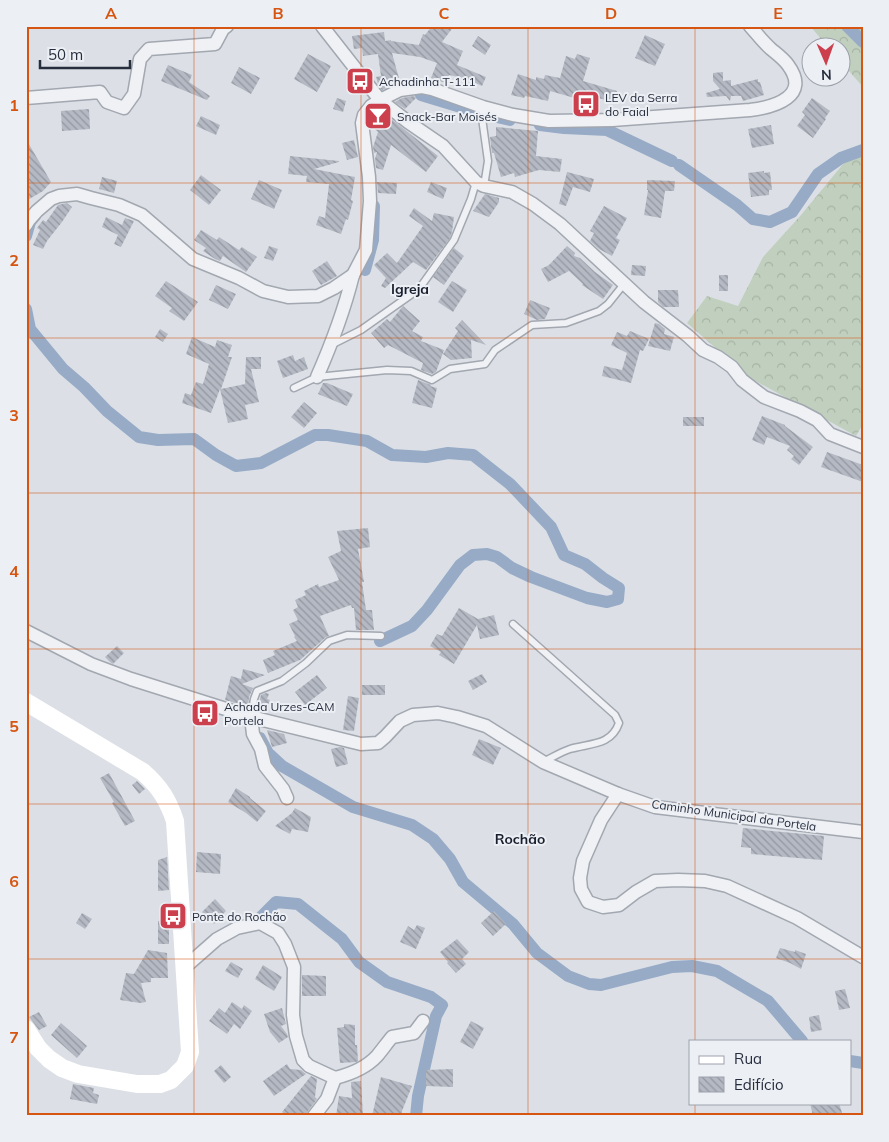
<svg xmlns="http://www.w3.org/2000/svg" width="889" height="1142" font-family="Mulish,sans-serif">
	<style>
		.forest { fill: url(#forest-crowns) }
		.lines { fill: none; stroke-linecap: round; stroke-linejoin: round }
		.canal { stroke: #97abc7; stroke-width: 12 }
		.building { fill: url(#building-back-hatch) }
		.service-casing { stroke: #a2a7b0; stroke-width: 9 }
		.minor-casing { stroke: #a2a7b0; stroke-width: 15 }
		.service { stroke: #eff1f5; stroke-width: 6 }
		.minor { stroke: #eff1f5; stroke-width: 12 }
		.secondary { stroke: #fff; stroke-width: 18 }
		.grid { fill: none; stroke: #d55511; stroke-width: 1; stroke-opacity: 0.55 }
		.labels { text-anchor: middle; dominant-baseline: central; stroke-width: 4; stroke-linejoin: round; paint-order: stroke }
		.poi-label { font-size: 12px; fill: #262d3d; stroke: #eceff4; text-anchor: start }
		.street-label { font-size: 12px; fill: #262d3d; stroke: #eceff4 }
		.neighbourhood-label { font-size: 14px; font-weight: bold; fill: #191e2d; stroke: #eceff4 }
		.neatline { fill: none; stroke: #d55511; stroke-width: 2 }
		.grid-label { font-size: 16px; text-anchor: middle; font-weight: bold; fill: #d55511 }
	</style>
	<defs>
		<pattern id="forest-crowns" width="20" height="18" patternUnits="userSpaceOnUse" patternTransform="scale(1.25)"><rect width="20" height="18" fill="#c1d0be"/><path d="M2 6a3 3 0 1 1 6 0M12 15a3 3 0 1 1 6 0" fill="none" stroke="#a6b3a4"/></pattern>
		<pattern id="building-back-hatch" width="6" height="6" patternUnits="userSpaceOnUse" patternTransform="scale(1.25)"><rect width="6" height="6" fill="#b4b9c3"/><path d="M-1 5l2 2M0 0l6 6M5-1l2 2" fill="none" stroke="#9297a0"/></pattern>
	</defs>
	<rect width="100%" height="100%" fill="#dce0e6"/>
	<!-- forest -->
	<g class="forest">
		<path d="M810,26H863V87L842,63V48L828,47Z"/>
		<path d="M863,143V424L856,436L750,378L687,323L707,296L738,306L763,257L801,215L848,158Z"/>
	</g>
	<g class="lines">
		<!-- canal -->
		<g class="canal">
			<path d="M847,26L863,42"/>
			<path d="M421,95L477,112"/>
			<path d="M488,115L510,120"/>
			<path d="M540,125L564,128L607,130L672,161"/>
			<path d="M679,165L737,205L753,219L770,222L792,212L818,174L841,158L863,150"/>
			<path d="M26,236L30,222L35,216"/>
			<path d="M365,270L373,240L374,206"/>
			<path d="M26,309L30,329L63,369L84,387L107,411L139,437L158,440L194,439L216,455L236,466L261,463L315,435H328L367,441L392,455L426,457L448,453L473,455L510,484L551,527L564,555L585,564L603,578L619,588L618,599L607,602L587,598L531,577L512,568L497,557L487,554L473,555L460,565L427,610L412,626L380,641"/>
			<path d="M260,738L268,753L282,766L353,807L412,825L433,839L450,859L463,882L513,924L537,953L568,976L589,984L601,985L672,967L692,966L717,971L768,1001L802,1041"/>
			<path d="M261,917L276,902L298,904L342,939L359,962L387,982L431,997L442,1005L436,1016L418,1096L416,1116"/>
			<path d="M850,1061L863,1063"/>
		</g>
	</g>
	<!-- building -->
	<g class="building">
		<path d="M432,26H454L442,42L463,51L457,65L486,77L482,86L464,78L449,75L446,83L431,78L437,63L420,57L392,53L400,82L382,90L378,84L376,77L381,76L378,54L363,56L362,48L354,49L352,36L384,32L385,41L391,40V41L419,45L423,34L425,35Z"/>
		<path d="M645,35L665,44L655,66L635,58Z"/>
		<path d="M478,36L491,45L485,55L472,46Z"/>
		<path d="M308,54L331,66L317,92L294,79Z"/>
		<path d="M577,54L590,58L583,81L617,91L613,102L580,93L578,99L550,91L548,101L525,96L524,98L511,95L518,74L536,80V77L544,79L545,75L560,78L566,56L575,59Z"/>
		<path d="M168,65L192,75L189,82L210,96L207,100L161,81Z"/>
		<path d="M239,67L260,78L251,94L231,83Z"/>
		<path d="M723,72V81L731,80V86L758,79V82H760L764,95L743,101L741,96H731L730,101L726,96L707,97L706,93L720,89L713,81V73Z"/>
		<path d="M414,96L416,98L405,109L395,102L402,98Z"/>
		<path d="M337,98L346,101L343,112L333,109Z"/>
		<path d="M812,98L830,111L825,118L826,119L813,138L797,126L805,115L802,112Z"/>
		<path d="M89,109L90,129L62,131L61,111Z"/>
		<path d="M380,110L438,156L426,172L391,145L383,170L376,168L375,159L377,152L374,153L373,147L378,132L371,126L370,123L371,119Z"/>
		<path d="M201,116L220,125L216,135L196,126Z"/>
		<path d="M771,125L774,144L752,148L748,129Z"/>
		<path d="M496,127L538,131L536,156L562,159L560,172L539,170L515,177L514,173L501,177L494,153H492L490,137L496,136Z"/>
		<path d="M26,139L51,182L43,191L26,201Z"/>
		<path d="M354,140L358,157L347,160L342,143Z"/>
		<path d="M290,156L339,161V162L314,169L355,177L351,200L353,201L348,220L346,219L341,234L316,225L319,216L325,218L329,184L306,182L307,176L288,174Z"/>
		<path d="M764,171V173L770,172L772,190H769V195L751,197L748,173Z"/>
		<path d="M567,172L594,179L590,192L573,187L566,206L559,204Z"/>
		<path d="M201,175L221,190L209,205L190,190Z"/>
		<path d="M102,177L117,181L114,193L99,189Z"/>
		<path d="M259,180L282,190L274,209L251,199Z"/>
		<path d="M647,180L675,181L674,191H665L661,218L644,215L648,190H647Z"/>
		<path d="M377,182L397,183L396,194L378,193Z"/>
		<path d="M431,182L447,188L443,199L427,192Z"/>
		<path d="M485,194L499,198V202L489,217L473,211Z"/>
		<path d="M67,203L72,207L62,222L47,241L43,249L33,245L40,230L37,228L43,220L46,222L58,205Z"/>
		<path d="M604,206L627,218L616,238L620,240L612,256L599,249L590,241L594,233L590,231Z"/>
		<path d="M414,208L432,221L434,213L454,217L452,232L450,238L426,270L413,262L385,288L381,286L386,278L374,265L387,253L397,263L423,226L409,216Z"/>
		<path d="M106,217L122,225L125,218L134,221L121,247L114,244L118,235L102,227Z"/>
		<path d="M201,230L217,240L219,237L239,250L242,247L257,257L246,272L223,256L220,261L215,259L203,251L206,248L194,240Z"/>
		<path d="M269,246L278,249L273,261L264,258Z"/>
		<path d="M567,246L575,253L574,256L580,258L595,272L613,285L603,299L582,285L583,284L569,271L548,282L541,269L549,265Z"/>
		<path d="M454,248L464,256L444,285L433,277Z"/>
		<path d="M327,261L337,276L321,285L312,271Z"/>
		<path d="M632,265L646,266L645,276L631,275Z"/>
		<rect x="719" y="275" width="9" height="16"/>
		<path d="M166,281L198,302L184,321L169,311L172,308L155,296Z"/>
		<path d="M452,281L467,290L453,312L438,302Z"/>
		<path d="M216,285L236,294L228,309L209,300Z"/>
		<path d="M658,290H678L679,307H663L658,302Z"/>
		<path d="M530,300L550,308L545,319L537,320L524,314Z"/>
		<path d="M403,306L420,321L412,331L423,337L421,341L444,350L436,372L432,374L421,370L423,363L388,345L384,348L371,333L387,319L390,322Z"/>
		<path d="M462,320L486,345L471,340L472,358L451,360L443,354L458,331L455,328Z"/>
		<path d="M655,323L659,324L665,329L664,334L674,337L670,351L648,346Z"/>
		<path d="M160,329L168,334L163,342L155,337Z"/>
		<path d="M630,331L649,339L643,351L640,350L631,383L602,376L604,366L622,370L627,353L611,345L617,332L627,336Z"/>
		<path d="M192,337L215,347L217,340L232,345L228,357H232L221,389L245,384L246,357H261V369H251L259,402L245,405L248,419L228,423L220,389L211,413L182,403L185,393L191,395L196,382L203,384L209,364L186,354Z"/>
		<path d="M293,355L295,361L304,357L308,369L283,378L277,361Z"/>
		<path d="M418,380L431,385L430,386L437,388L432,408L412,403Z"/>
		<path d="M323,383H327L353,394L347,406L318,394Z"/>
		<path d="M304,402L317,413L304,428L291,417Z"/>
		<path d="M762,416L785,425V426L813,447L799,465L791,459L794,456L787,450L790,446L767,437L764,445L752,440Z"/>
		<rect x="683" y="417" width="21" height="9"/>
		<path d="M827,452L863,465V482L821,467Z"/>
		<path d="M368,528L370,547L358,549L364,582H362L366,610H372L374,630H356L354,608H352L351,605L320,616L329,636L326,637L300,660L268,673L263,660L275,655L273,651L297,641L294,637L295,636L289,624L298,620L293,610L298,607L295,600L306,595L304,591L318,584L319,587L339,580L328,557L341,551L337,531Z"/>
		<path d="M459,608L478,619L494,615L499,635L480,639L477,625L454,664L439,655L441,652L430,646L437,634L442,636Z"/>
		<path d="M117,646L124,653L113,664L110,662L105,657Z"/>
		<path d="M243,669L265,675L242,684L253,688L249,697L248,707L225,700L231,676L241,679Z"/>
		<path d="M482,674L487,682L473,690L468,681Z"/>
		<path d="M317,675L327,688L305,705L295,692Z"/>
		<rect x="362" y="685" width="23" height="10"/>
		<path d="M266,693L269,694L267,699L270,700L265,712L257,710L261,695Z"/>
		<path d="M348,696L359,698L354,731L343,730Z"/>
		<path d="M267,730L284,734L287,743L272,747Z"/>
		<path d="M479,739L501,748L493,765L472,755Z"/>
		<path d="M340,747L344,748L348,764L336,767L331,749Z"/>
		<path d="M109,773L135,821L125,826L112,803L114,802L100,778Z"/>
		<path d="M137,781L145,789L139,794L132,785Z"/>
		<path d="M236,788L250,797V798L266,811L257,822L246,813L228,802Z"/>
		<path d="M295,808L311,817L308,832L292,829L290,834L275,826L292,813Z"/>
		<path d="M743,828L824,836L822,860L751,854V848L741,847Z"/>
		<path d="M197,852L221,854L220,874L196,872Z"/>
		<path d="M167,857L169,890L158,891V860Z"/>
		<path d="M215,899L226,911L214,924L202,912Z"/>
		<path d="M170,902L171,917L169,925V944H158V921H159L165,903Z"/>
		<path d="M494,911L506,924L493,936L481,923Z"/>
		<path d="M82,913L92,919L85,929L76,923Z"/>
		<path d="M417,925L425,928L416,949L400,942L408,926L414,930Z"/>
		<path d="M457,939L469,952L462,959L466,964L456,973L447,963L448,962L440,952Z"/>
		<path d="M780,948L795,952V950L806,954L801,969L790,963L776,958Z"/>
		<path d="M148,950L167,953L168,978H151V982L141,983L146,1002L140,1003L120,1000L126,973L134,974Z"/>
		<path d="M231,962L243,969L238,978L225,971Z"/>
		<path d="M263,965L282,977L274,991L255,979Z"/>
		<path d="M302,975L326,976V996H302Z"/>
		<path d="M845,989L850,1008L839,1010L835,991Z"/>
		<path d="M232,1002L242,1009L244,1005L252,1011L240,1029L234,1024L227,1034L209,1021L219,1008L225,1013Z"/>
		<path d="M282,1008L286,1024L281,1026L287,1034L288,1037L279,1043L270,1032L264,1014Z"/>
		<path d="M39,1012L47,1026L39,1030L29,1017Z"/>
		<path d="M819,1015L822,1030L811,1032L809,1017Z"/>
		<path d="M471,1021L484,1028L473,1049L460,1042Z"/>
		<path d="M61,1023L87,1046L77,1058L51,1035Z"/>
		<path d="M344,1024L355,1025V1045H357L358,1061L356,1062L340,1063L337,1028L344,1027Z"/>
		<path d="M287,1064L290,1069L301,1070L306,1074L274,1096L263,1081Z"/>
		<path d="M221,1065L231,1077L224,1083L214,1071Z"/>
		<path d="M453,1069V1087L426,1086V1070Z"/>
		<path d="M311,1076L317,1079L315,1097L317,1099L308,1111L306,1116H287L282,1112Z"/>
		<path d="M381,1077L412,1086L402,1111V1116H372Z"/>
		<path d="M361,1081L363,1116H336L339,1096L352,1098L351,1082Z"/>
		<path d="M73,1084L94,1088L93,1093L99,1095L97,1104L70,1099Z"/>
		<path d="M810,1103H839L842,1113L830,1116H813Z"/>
	</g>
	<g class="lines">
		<defs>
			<g id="service">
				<path d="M483,107L482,118L488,161L484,186"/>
				<path d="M331,345L361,330L419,289L454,240L471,199L476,182"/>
				<path d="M294,388L317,377L387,370L411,371L432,380L450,369L485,364L495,350L532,325L566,323L599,311L608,304L624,284"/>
				<path d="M513,624L615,715L619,723C611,746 590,743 570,749C561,752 553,757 545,761"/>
				<path d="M251,717L254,699L257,691L282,681L306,663L329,641L347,635L381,636"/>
			</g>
			<g id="minor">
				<path d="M322,26L380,100L408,122L443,146L476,182L484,186L512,192L533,204L560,224L644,302L688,336L703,350L718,357L732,367L742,380L764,397L800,411L817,420L830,434L863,447"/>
				<path d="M26,98L100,92L107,102L124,108L134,94L140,59L149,49L215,44L223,29L227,26"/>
				<path d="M26,225L29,220L37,211L51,199L59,196L77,194L91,198L119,205L142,215L193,259L239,278L263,291L288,297L318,296L334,288L353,275L366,250L370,201L369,177L362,123L364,115L371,106L380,100L400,90L422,87L432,89L483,107L513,115L549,121L612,120L750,110C775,107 811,96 788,65C784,59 777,54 771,49C763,42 757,34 750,26"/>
				<path d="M317,377C332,343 344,311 353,275"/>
				<path d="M26,631L91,664L131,679L251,717L361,744L378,743L385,737L400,721L413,715L438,713L457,717L486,726L543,762L618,794L655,807L863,832"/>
				<path d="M251,717L253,734L261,749L265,766L283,789L287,798"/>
				<path d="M618,794L601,820L583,861L580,878L581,889L588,902L603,907L619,905L636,892L655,881L678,880L705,881L727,886L797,918L863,957"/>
				<path d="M184,968L217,939L237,928L260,923L278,933L285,944L294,967L293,1015L296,1036L303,1060L309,1066L335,1078L327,1099L314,1116"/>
				<path d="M335,1078C351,1074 366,1068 377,1056C382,1050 387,1043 392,1037L414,1033L423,1021"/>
			</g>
		</defs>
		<!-- service casing -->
		<use href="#service" class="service-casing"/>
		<!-- minor casing -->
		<use href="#minor" class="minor-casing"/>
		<!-- service -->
		<use href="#service" class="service"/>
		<!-- minor -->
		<use href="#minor" class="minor"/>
		<!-- secondary -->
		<path class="secondary" d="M26,702L143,772C160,787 168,800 175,821L190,1052L185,1066L171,1080L160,1084H137L78,1074L62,1068L49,1059L38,1048L26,1029"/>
	</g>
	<!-- grid -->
	<path class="grid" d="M194,26V1116M361,26V1116M528,26V1116M695,26V1041M26,183H863M26,338H863M26,493H863M26,649H863M26,804H863M26,959H863M695,1103V1116"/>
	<!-- icons -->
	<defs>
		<symbol id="bus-square" viewBox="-11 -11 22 22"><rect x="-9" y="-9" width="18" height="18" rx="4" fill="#cc404d" stroke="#eceff4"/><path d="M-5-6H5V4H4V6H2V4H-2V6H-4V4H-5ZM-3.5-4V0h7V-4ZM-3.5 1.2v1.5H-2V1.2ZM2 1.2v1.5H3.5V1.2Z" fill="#fff"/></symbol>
		<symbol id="bar-square" viewBox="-11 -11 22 22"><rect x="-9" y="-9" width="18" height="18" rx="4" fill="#cc404d" stroke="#eceff4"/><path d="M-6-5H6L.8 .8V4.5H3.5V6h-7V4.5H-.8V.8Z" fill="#fff"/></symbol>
	</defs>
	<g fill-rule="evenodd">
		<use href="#bus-square" x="344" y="65" width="32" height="32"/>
		<use href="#bus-square" x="570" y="88" width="32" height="32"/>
		<use href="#bar-square" x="362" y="100" width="32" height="32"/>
		<use href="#bus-square" x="189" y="697" width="32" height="32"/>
		<use href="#bus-square" x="157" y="900" width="32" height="32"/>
	</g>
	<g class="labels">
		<!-- poi labels -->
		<g class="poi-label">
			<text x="379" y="81">Achadinha T-111</text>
			<text x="605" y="97">LEV da Serra<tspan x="605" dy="14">do Faial</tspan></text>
			<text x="397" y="116">Snack-Bar Moisés</text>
			<text x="224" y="706">Achada Urzes-CAM<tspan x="224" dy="14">Portela</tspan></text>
			<text x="192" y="916">Ponte do Rochão</text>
		</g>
		<!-- street labels -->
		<g class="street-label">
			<text transform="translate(734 815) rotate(8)">Caminho Municipal da Portela</text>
		</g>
		<!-- neighbourhood labels -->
		<g class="neighbourhood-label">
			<text x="410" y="289">Igreja</text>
			<text x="520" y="839">Rochão</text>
		</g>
	</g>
	<!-- border -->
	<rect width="889" height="1142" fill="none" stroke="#eceff4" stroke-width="55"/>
	<!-- legend -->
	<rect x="689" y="1040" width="162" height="65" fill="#eceff4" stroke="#9da1ab"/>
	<rect x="699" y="1056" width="25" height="8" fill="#ffffff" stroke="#9da1ab"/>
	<text x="734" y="1064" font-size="15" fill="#262d3d">Rua</text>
	<rect x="699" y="1077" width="25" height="15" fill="url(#building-back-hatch)" stroke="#9da1ab"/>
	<text x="734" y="1090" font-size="15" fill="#262d3d">Edifício</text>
	<!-- north arrow -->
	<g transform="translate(826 62) rotate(178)"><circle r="24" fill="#eceff4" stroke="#9da1ab"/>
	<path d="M0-4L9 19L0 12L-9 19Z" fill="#cc404d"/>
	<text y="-8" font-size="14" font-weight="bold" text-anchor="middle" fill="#262d3d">N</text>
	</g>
	<!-- scale -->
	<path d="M40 60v8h90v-8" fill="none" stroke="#262d3d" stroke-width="2.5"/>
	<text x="48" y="60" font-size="15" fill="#262d3d" stroke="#eceff4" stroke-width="4" paint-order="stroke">50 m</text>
	<rect x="28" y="28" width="834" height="1086" class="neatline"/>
	<g class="grid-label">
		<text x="111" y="19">A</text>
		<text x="278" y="19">B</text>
		<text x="444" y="19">C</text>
		<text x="611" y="19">D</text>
		<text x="778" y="19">E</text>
		<text x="14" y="111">1</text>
		<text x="14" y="266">2</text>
		<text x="14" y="421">3</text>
		<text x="14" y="577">4</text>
		<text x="14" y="732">5</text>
		<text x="14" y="887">6</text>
		<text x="14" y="1043">7</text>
	</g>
</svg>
